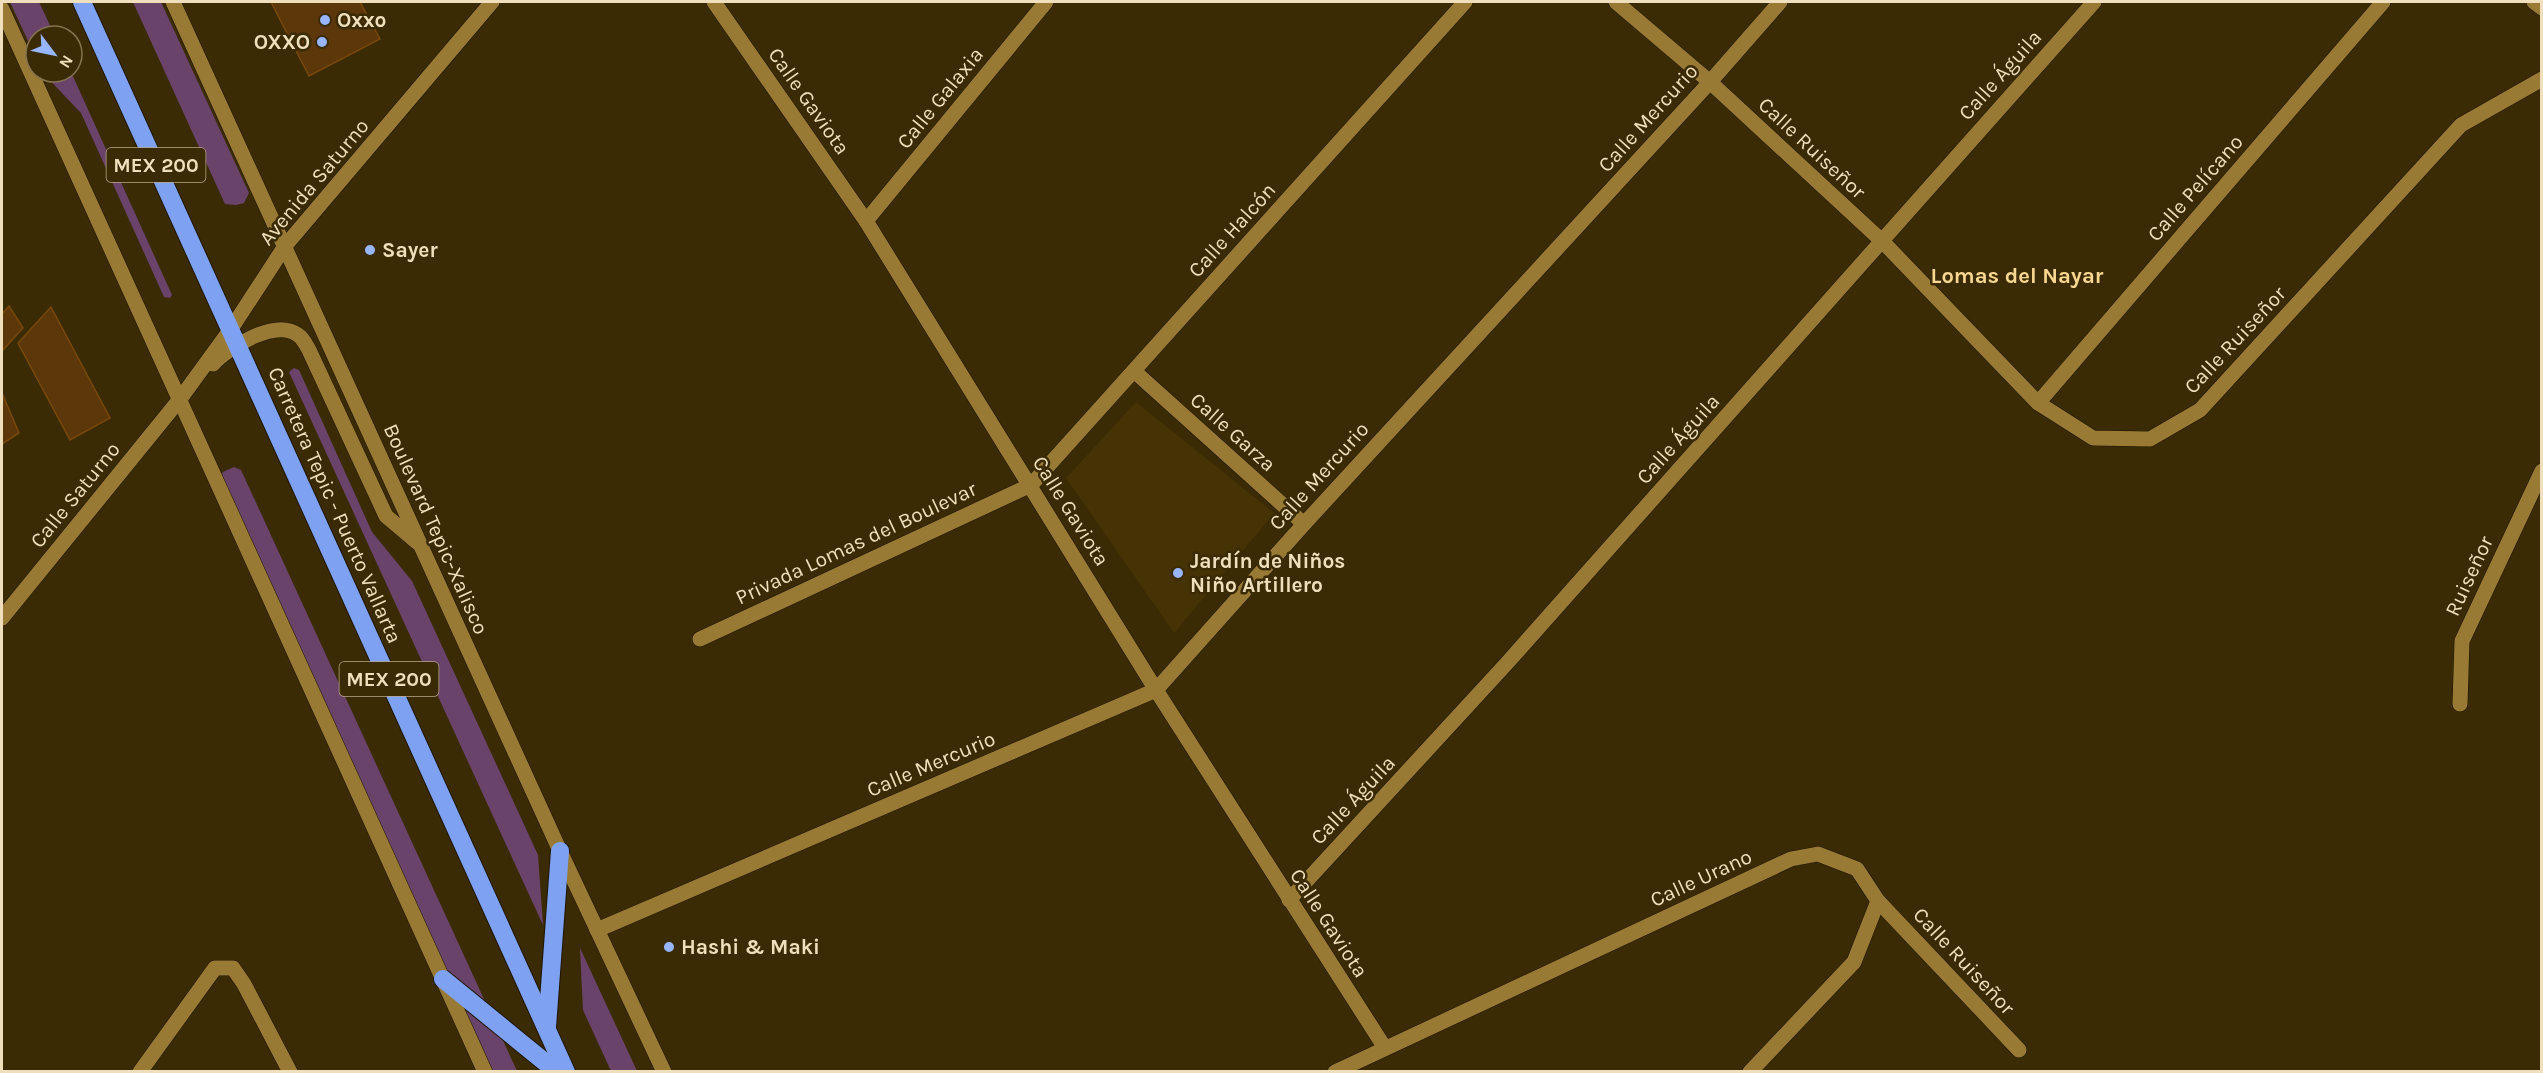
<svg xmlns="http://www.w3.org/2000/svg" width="2543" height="1073" font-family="Karla,sans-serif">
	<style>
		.built { fill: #453306 }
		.green { fill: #6a436b }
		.building { fill: #5b370a; stroke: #784808; stroke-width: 1.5 }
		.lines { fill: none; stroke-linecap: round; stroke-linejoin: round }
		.street-casing { stroke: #1e1501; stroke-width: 16 }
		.secondary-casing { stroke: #1e1501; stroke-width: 16 }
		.highway-casing { stroke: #1e1501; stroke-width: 20 }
		.street { stroke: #987a34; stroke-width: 15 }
		.secondary { stroke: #987a34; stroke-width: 15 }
		.highway { stroke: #7fa1f1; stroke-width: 18 }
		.poi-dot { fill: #97b6fd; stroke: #3b2b04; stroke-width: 2 }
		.labels { text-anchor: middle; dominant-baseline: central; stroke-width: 5; stroke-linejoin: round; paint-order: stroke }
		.shield { fill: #3b2b04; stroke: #b9a986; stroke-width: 1.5 }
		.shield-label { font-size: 20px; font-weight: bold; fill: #efdfbd }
		.poi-label { font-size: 21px; font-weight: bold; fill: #efdfbd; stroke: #3b2b04; text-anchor: start }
		.street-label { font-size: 21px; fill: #efdfbd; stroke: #3b2b04 }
		.neighbourhood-label { font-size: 22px; font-weight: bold; fill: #f8d791; stroke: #3b2b04 }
	</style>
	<rect width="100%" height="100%" fill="#3b2b04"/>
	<!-- built -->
	<path class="built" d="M1136,402L1274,513L1174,633L1066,478Z"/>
	<!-- green -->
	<g class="green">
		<path d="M10,2H39L55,36H36V58Z"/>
		<path d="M133,2H161L249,193L244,203L236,205L225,204Z"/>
		<path d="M42,72H71L172,295L170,298L164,297L81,113Z"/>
		<path d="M294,368L299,370L372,532L412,581L538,855L543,925L289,372Z"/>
		<path d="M234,467L241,470L517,1071H485L218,483L223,472Z"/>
		<path d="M580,949V948L637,1071H611L583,1010Z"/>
	</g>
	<!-- building -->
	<g class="building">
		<path d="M271,2H360L380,39L309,76Z"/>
		<path d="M9,306L23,328L2,351V314Z"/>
		<path d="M51,307L110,418L70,440L18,343Z"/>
		<path d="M2,393L19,433L2,444Z"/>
	</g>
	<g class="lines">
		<defs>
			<g id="street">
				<path d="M714,2L866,221L1156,690L1385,1048"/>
				<path d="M1616,2L1710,82L1882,241L2038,403L2093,438L2150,439L2200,410L2461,125L2542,79"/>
				<path d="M2534,2L2542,8"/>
				<path d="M866,221L1046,2"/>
				<path d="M1134,371L1304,524"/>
				<path d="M2038,403L2383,2"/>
				<path d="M2,618L180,399"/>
				<path d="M700,639L1031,485L1465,2"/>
				<path d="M2460,704L2462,641L2542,471"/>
				<path d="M1289,900L1507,663L2094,2"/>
				<path d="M1878,901L2019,1050"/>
				<path d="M597,930L1156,690L1304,524L1710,82L1780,2"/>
				<path d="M140,1072L215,968H233L244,984L290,1072"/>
				<path d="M1335,1072L1791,859L1818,854L1857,869L1878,901L1854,962L1750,1072"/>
			</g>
			<g id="secondary">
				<path d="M173,2L560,851L664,1072"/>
				<path d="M2,9L485,1072"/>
				<path d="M213,364C229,347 276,318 298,335C303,338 306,345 309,350L386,516L418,543"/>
				<path d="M180,399L231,329L285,246L492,2"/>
			</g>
			<g id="highway">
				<path d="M82,2L566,1072"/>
				<path d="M443,979L557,1072"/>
				<path d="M547,1027L560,851"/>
			</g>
		</defs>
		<!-- street casing -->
		<use href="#street" class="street-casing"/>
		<!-- secondary casing -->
		<use href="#secondary" class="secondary-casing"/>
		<!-- highway casing -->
		<use href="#highway" class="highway-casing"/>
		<!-- street -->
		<use href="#street" class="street"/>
		<!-- secondary -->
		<use href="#secondary" class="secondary"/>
		<!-- highway -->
		<use href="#highway" class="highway"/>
	</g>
	<!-- markers -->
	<g class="poi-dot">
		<circle cx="325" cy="20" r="6"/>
		<circle cx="322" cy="42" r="6"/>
		<circle cx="370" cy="250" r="6"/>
		<circle cx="1178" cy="573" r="6"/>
		<circle cx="669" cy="947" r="6"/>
	</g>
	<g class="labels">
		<!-- shield labels -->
		<g class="shield">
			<rect x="106.5" y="148" width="99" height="34" rx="4.5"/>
			<rect x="339.5" y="662" width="99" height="34" rx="4.5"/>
		</g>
		<g class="shield-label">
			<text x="156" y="165">MEX 200</text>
			<text x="389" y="679">MEX 200</text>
		</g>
		<!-- poi labels -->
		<g class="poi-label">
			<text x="337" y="20">Oxxo</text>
			<text x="310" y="42" text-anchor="end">OXXO</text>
			<text x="382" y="250">Sayer</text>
			<text x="1190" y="561">Jardín de Niños<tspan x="1190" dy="24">Niño Artillero</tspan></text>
			<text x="681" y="947">Hashi &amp; Maki</text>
		</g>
		<!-- street labels -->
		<g class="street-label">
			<text transform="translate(2000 75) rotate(-48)">Calle Águila</text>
			<text transform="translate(940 98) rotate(-51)">Calle Galaxia</text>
			<text transform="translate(809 101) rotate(55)">Calle Gaviota</text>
			<text transform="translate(1648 118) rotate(-48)">Calle Mercurio</text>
			<text transform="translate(1812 148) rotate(43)">Calle Ruiseñor</text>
			<text transform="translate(314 182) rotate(-50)">Avenida Saturno</text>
			<text transform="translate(2195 188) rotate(-49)">Calle Pelícano</text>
			<text transform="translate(1232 230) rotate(-48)">Calle Halcón</text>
			<text transform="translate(2235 340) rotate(-47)">Calle Ruiseñor</text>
			<text transform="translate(1233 432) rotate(42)">Calle Garza</text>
			<text transform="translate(1678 439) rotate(-48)">Calle Águila</text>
			<text transform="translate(1319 476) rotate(-48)">Calle Mercurio</text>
			<text transform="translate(75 495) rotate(-51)">Calle Saturno</text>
			<text transform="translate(335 505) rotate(66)">Carretera Tepic - Puerto Vallarta</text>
			<text transform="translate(1071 511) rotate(58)">Calle Gaviota</text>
			<text transform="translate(436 529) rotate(66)">Boulevard Tepic-Xalisco</text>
			<text transform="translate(856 543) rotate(-25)">Privada Lomas del Boulevar</text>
			<text transform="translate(2469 576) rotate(-65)">Ruiseñor</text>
			<text transform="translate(931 764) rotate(-23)">Calle Mercurio</text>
			<text transform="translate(1353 800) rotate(-47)">Calle Águila</text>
			<text transform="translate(1701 878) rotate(-25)">Calle Urano</text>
			<text transform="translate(1329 923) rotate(57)">Calle Gaviota</text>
			<text transform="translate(1964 961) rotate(47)">Calle Ruiseñor</text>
		</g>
		<!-- neighbourhood labels -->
		<g class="neighbourhood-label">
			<text x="2017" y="276">Lomas del Nayar</text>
		</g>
	</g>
	<!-- border -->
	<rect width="2543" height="1073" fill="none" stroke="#efdfbd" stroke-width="6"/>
	<!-- north arrow -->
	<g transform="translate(54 54) rotate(122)"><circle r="28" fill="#3b2b04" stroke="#83734e" stroke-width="1.5"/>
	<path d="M0-4.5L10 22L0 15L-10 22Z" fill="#97b6fd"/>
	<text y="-9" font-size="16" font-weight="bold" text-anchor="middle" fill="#efdfbd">N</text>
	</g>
</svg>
